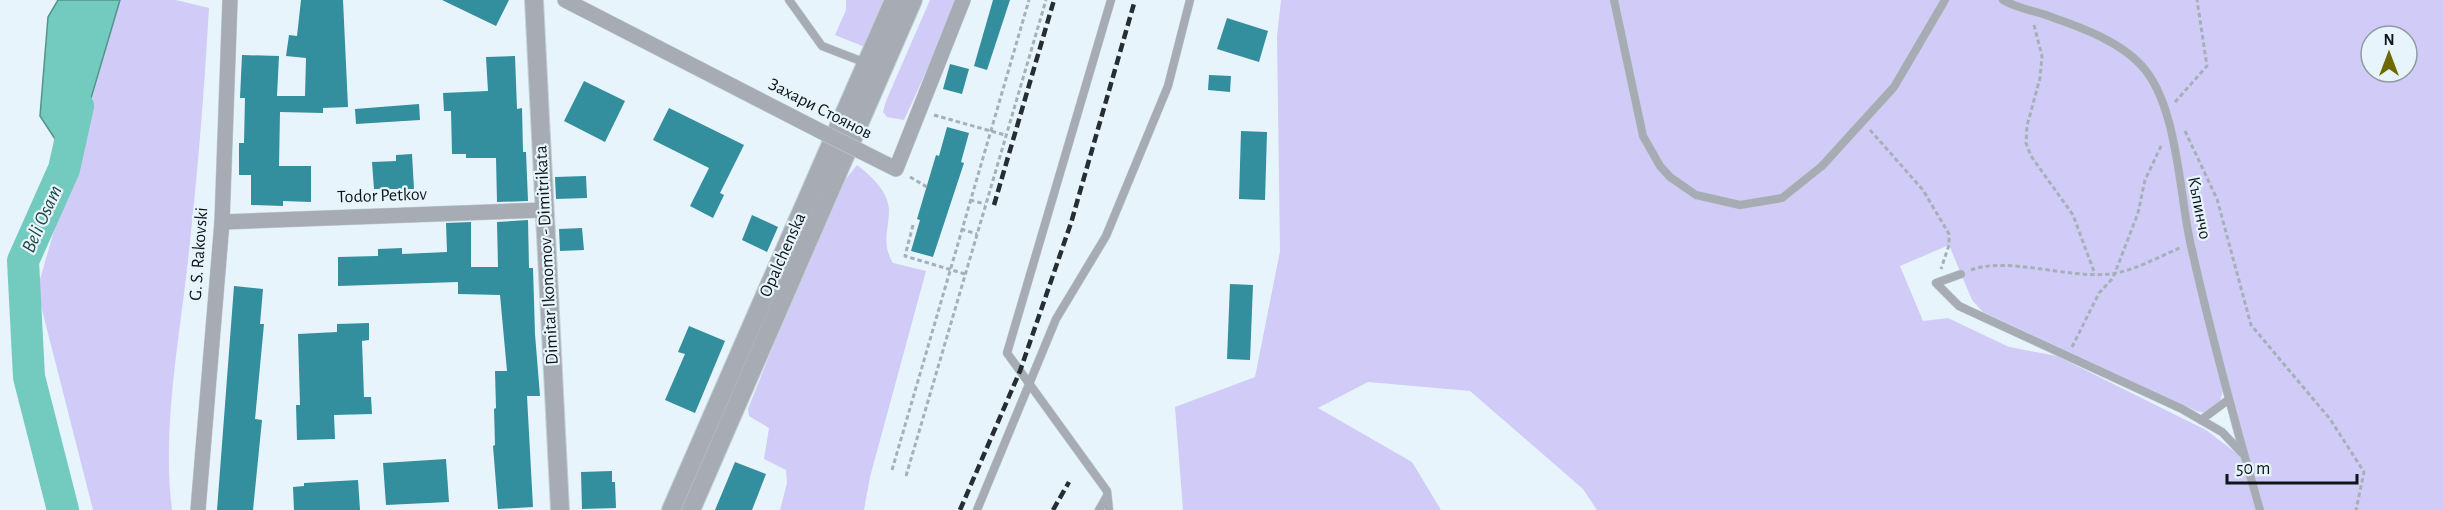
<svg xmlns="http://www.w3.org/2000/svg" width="2443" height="510" font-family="'Alegreya Sans',sans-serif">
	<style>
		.green { fill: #d0ccf7; fill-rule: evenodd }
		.water { fill: #73cabe; stroke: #54948c; stroke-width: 1.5 }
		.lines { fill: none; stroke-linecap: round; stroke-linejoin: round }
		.river { stroke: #73cabe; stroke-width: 32 }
		.building { fill: #338e9d }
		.service-casing { stroke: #c4d0d8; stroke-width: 9 }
		.minor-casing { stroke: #c4d0d8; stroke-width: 16 }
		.tertiary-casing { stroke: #c4d0d8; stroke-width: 20 }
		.path { stroke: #a5b0b7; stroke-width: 3; stroke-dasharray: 4.5 3; stroke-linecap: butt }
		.service { stroke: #a7abb4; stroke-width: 8 }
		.minor { stroke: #a7abb4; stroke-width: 15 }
		.tertiary { stroke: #a7abb4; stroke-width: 18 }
		.rail { stroke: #262e33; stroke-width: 4.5; stroke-dasharray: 9 4.5; stroke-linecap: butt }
		.minor-bridge-casing { stroke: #c4d0d8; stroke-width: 16; stroke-linecap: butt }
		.minor-bridge { stroke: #a7abb4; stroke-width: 15 }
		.labels { text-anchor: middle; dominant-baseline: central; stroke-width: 4.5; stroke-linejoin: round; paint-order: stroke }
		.street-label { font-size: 18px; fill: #0d1519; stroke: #e7f4fc }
		.water-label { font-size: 20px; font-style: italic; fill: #214a44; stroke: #e7f4fc }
	</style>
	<rect width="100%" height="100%" fill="#e7f4fc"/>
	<!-- green -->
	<g class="green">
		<path d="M120,0H176L209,8C204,96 197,182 187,269C178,348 162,431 172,510H93L37,290Z"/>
		<path d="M846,0H884L865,47L835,35L846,10Z"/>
		<path d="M930,0H959L904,120L887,117L883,112L886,101Z"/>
		<path d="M1281,0H2443V510H1597L1583,489L1470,391L1368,382L1318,408L1412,462L1441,510H1183L1175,407L1255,377L1280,251L1277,36ZM2371,36H2407V72H2371ZM1949,245L1972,300L1983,312L2196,411L2205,413L2219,405L2223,391L2239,455L2206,430L2057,356L2009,347L1948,318L1923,321L1900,266Z"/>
		<path d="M857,165C870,175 888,191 889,209C889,231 881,243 893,263L926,271L870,477L864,510H780L787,483L786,470L764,459L769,428L749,416L748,409L803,271L842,184Z"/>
	</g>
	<!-- water -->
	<path class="water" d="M58,0H120L76,149L59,145L40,116L48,17Z"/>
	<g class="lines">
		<!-- river -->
		<path class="river" d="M63,510L29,377L23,261L64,169L78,106"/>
	</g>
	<!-- building -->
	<g class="building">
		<path d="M301,0H343L348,107L323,108V113L280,112L279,166H311V202L283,201V206L251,205V175H239V143H244L245,98H240L242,55L279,56L277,96H305L306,58L286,56L289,35L297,36Z"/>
		<path d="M442,0H509L496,26Z"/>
		<path d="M993,0H1010L987,70L974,66Z"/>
		<path d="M1227,18L1268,31L1259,62L1217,49Z"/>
		<path d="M515,56L517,109L522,108L523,152H526L528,201L497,202L496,158H466V154H452L451,111H444L443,93L488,91L486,57Z"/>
		<path d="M950,64L969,69L962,94L943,89Z"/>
		<path d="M1209,75L1231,76L1230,92L1208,90Z"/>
		<path d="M584,81L625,101L605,142L564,121Z"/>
		<path d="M419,104L420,120L356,124L355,109Z"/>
		<path d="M669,108L744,145L720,193L724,195L713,218L690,206L709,168L653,140Z"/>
		<path d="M947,127L969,133L961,162L964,163L933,257L911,251L920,220L917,219L936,155L939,156Z"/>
		<path d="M1241,131L1267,132L1265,200L1239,199Z"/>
		<path d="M412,154L414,189H374L372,162L396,161V155Z"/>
		<path d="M586,176L587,198L556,199L555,177Z"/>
		<path d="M752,215L778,227L767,252L742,240Z"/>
		<path d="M528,220L529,268H533L535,334L540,396H527L533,507L498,509L493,446L495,445L494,409L496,408L495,371H507L500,295L458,294V282L338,286V257L378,256V249L402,248V254L447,252L446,223L471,222V267H498L497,222Z"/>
		<path d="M582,228L584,250L560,251L559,229Z"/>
		<path d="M1230,284L1253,285L1250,360L1227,359Z"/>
		<path d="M234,286L263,289L260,324H264L255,419L262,420L253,510H217Z"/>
		<path d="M369,323V340L362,341L364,397H371L372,414L334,415L335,439L297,440L296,405H300L298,334L337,332V324Z"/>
		<path d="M689,326L725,341L695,413L665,400L685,354L678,352Z"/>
		<path d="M446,459L449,502L386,505L383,463Z"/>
		<path d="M735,462L766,474L752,510H715Z"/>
		<path d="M612,471V482H615L616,508L582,509L581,472Z"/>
		<path d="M358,480L360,510H294L293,487L304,486V483Z"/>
	</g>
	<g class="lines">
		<defs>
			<g id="service">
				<path d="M789,0L822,46L866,63"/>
				<path d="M1614,0L1643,136L1660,166L1670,177L1696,195L1740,205L1782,198L1822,166L1894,87L1945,0"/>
				<path d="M2003,0C2018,9 2037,11 2054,18C2083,28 2120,42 2141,65C2178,104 2179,194 2191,246C2211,335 2235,423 2260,510"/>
				<path d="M1961,274L1936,283L1959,306L2182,409L2222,432L2242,453"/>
				<path d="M2201,420L2228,400"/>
				<path d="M977,510L1056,319L1106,236L1168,86L1190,0"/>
				<path d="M1099,510L1107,496"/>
				<path d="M1109,510L1107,491L1007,353L1111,0"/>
			</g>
			<g id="minor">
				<path d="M565,0L824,133"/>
				<path d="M860,151L896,169L963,0"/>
				<path d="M222,222L544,210"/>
				<path d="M198,510L222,222L230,0"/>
			</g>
			<g id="tertiary">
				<path d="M534,0L560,510"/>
				<path d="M671,510L894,0"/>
				<path d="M691,510L913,0"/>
			</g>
		</defs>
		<!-- service casing -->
		<use href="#service" class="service-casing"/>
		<!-- minor casing -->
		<use href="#minor" class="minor-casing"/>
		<!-- tertiary casing -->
		<use href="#tertiary" class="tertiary-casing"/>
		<!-- path -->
		<g class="path">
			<path d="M2034,25L2042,56L2040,78L2027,126L2026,143L2031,156L2073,215L2095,274"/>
			<path d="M2175,102L2207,66L2197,0"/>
			<path d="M934,115L1005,135"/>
			<path d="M1870,130L1923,190L1949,234V245L1941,269"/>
			<path d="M2185,131L2217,199L2251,325L2330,419L2364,472L2356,510"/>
			<path d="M910,177L927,187"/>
			<path d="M970,200L985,204"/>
			<path d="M913,225L905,256L965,274"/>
			<path d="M961,229L977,234"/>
			<path d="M1971,270C2007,256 2069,279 2110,274C2134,271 2158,257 2180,248"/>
			<path d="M2072,347L2099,293L2113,278L2138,213L2145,180L2162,144"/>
			<path d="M892,470L1029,0"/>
			<path d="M906,476L1046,0"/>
		</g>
		<!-- service -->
		<use href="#service" class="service"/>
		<!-- minor -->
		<use href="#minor" class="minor"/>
		<!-- tertiary -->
		<use href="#tertiary" class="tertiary"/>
		<!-- rail -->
		<g class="rail">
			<path d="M994,205L1054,0"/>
			<path d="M960,510L1020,371L1071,223L1135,0"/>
			<path d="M1053,510L1069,482"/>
		</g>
		<defs>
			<path id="minor-bridge" d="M824,133L860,151"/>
		</defs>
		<!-- minor-bridge casing -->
		<use href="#minor-bridge" class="minor-bridge-casing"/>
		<!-- minor-bridge -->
		<use href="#minor-bridge" class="minor-bridge"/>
	</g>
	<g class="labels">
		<!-- street labels -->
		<g class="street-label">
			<text transform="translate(820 109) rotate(27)">Захари Стоянов</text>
			<text transform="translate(382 196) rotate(-2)">Todor Petkov</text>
			<text transform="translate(2199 208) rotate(79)">Къпинчо</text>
			<text transform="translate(199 254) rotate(-86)">G. S. Rakovski</text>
			<text transform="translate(547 255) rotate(-93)">Dimitar Ikonomov - Dimitrikata</text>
			<text transform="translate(783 255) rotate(-66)">Opalchenska</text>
		</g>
		<!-- water labels -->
		<g class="water-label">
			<text transform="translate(42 219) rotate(-66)">Beli Osam</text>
		</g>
	</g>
	<!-- north arrow -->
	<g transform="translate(2389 54)"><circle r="28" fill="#e7f4fc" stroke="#909ba1" stroke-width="1.5"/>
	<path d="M0-4.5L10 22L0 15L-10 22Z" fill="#6e6800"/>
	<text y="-9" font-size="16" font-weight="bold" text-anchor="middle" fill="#0d1519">N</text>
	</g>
	<!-- scale -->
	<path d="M2227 474v9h130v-9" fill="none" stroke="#0d1519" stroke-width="3"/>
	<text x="2236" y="474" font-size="18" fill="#0d1519" stroke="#e7f4fc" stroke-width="4.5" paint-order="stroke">50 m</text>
</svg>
